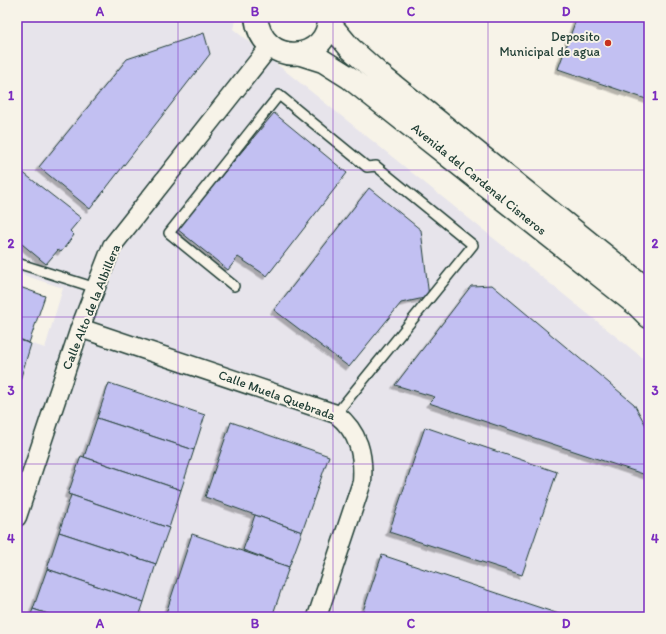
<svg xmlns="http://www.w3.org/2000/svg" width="666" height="634" font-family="Itim,sans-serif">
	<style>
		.built { fill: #e7e4eb }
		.building { fill: #c2c0f2; stroke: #1f3d34; filter: url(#shadow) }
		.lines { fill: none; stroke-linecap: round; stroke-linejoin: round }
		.lane-casing { stroke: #1f3d34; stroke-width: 12 }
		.street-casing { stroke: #1f3d34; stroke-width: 21 }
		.secondary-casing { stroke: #1f3d34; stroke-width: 25 }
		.lane { stroke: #f7f3e8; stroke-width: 9 }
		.street { stroke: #f7f3e8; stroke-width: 18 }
		.secondary { stroke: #f7f3e8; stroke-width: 22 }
		.grid { fill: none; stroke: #7b2cbf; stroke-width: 1; stroke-opacity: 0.55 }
		.poi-dot { fill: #c8321e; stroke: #f7f3e8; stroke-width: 1.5 }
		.labels { text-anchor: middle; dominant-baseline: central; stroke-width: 4; stroke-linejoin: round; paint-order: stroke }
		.poi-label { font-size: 13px; fill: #1f3d34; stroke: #f7f3e8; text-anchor: end }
		.street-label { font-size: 13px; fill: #1f3d34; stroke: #f7f3e8 }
		.neatline { fill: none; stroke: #7b2cbf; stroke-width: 1.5 }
		.grid-label { font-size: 13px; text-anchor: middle; font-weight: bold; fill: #7b2cbf }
	</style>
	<defs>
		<filter id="shadow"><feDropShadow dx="-3.5" dy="3.5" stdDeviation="0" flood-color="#0004"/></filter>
	</defs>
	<rect width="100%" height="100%" fill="#f7f3e8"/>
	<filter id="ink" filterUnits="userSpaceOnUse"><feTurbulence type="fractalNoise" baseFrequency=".025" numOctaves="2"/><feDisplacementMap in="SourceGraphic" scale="8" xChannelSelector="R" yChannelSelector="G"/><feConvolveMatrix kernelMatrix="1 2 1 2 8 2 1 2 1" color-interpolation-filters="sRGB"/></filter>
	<g filter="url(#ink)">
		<!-- built -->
		<path class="built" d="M17,17H236L233,29L649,363V617H17V339L45,348L63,288L17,273Z"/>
		<!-- building -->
		<g class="building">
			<path d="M577,17H649V100L558,69Z"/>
			<path d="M204,33L210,54L90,209L39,167L127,59Z"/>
			<path d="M274,113L347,173L267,276L238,257L228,270L177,229Z"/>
			<path d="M17,168L81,218L70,231L74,235L61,252L58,250L46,264L22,244L17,250Z"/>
			<path d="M369,188L421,230L429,297L401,303L349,367L274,310Z"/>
			<path d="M492,285L634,404L649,431V476L429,403L435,397L395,385L471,286Z"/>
			<path d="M17,286L45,296L29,343L17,338Z"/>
			<path d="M17,339L31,344L17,390Z"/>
			<path d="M109,383L205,415L194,450L97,418Z"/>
			<path d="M97,418L194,450L181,490L84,457Z"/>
			<path d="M231,422L329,456L302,532L205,497Z"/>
			<path d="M425,427L557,472L522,575L389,532Z"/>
			<path d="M81,456L181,490L169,528L68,494Z"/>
			<path d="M71,495L169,528L156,564L59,532Z"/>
			<path d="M255,515L302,532L289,567L243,550Z"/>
			<path d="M59,532L156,564L144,602L47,569Z"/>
			<path d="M192,534L289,567L272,617H178L166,613Z"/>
			<path d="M382,555L568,617H361Z"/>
			<path d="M47,569L144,602L139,617H57L33,609Z"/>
			<path d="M33,609L57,617H30Z"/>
			<path d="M166,613L178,617H165Z"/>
		</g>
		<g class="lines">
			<defs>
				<g id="lane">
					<path d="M17,263L96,288"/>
					<path d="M234,286L169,233L279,95L367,167L376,166L473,245L336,414"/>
				</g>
				<g id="street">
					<path d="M80,328L336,414C359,432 364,455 362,482L317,617"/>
					<path d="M17,517L80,328L112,246L270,46"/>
				</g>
				<g id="secondary">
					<path d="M256,17C262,69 330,63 329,17"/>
					<path d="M329,23L350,48L379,74L649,291"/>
					<path d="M301,54L323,61L350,78L637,305L649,317"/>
				</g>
			</defs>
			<!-- lane casing -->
			<use href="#lane" class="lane-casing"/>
			<!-- street casing -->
			<use href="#street" class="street-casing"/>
			<!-- secondary casing -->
			<use href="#secondary" class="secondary-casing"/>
			<!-- lane -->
			<use href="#lane" class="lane"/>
			<!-- street -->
			<use href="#street" class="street"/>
			<!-- secondary -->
			<use href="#secondary" class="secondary"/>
		</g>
	</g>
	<!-- grid -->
	<path class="grid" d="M178,17V617M333,17V617M488,17V617M17,170H649M17,317H649M17,464H649"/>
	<!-- markers -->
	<circle class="poi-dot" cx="608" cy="43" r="4"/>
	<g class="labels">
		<!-- poi labels -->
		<g class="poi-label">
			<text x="600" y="36">Deposito<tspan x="600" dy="15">Municipal de agua</tspan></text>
		</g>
		<!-- street labels -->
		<g class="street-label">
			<text transform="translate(479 179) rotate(39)">Avenida del Cardenal Cisneros</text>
			<text transform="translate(91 307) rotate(-68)">Calle Alto de la Albillera</text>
			<text transform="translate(277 395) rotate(20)">Calle Muela Quebrada</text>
		</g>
	</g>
	<!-- margin -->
	<rect width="666" height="634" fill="none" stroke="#f7f3e8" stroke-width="44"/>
	<rect x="22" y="22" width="622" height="590" class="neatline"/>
	<g class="grid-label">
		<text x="100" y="16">A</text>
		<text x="255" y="16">B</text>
		<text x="411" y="16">C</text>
		<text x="566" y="16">D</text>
		<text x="11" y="100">1</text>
		<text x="655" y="100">1</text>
		<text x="11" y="248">2</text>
		<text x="655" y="248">2</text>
		<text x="11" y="395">3</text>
		<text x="655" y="395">3</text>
		<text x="11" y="543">4</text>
		<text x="655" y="543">4</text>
		<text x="100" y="628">A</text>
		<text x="255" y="628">B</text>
		<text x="411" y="628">C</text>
		<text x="566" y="628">D</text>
	</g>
</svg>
